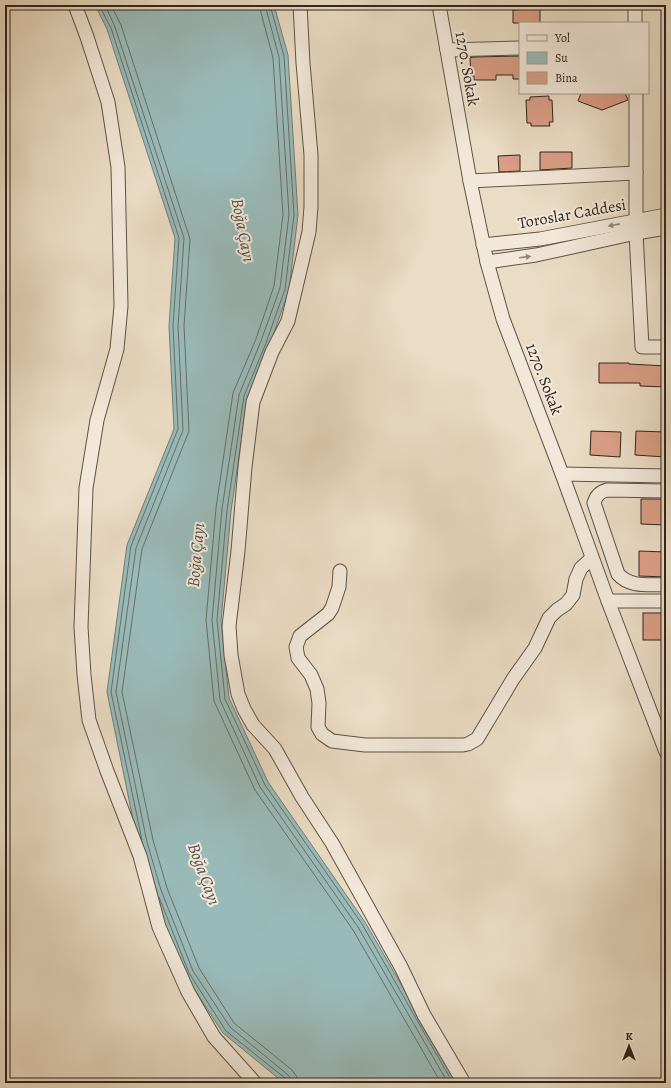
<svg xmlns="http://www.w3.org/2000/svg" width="671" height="1088" font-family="Alegreya,serif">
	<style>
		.water { fill: #99bab8; stroke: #6f7e79 }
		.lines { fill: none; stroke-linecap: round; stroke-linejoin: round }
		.shore { stroke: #646f69; stroke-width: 1 }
		.building { fill: #da9e86; stroke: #2f241a }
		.minor-casing { stroke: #5e5245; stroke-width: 15 }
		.minor { stroke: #f2e8d9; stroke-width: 13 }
		.oneway { fill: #90867a }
		.labels { text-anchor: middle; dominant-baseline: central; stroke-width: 4; stroke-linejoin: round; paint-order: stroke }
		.street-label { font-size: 16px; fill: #2f241a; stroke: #f2e8d9 }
		.water-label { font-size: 17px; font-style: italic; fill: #4f5149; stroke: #f2e8d9 }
	</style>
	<rect width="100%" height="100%" fill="#ebdcc5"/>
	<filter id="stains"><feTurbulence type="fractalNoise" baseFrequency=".005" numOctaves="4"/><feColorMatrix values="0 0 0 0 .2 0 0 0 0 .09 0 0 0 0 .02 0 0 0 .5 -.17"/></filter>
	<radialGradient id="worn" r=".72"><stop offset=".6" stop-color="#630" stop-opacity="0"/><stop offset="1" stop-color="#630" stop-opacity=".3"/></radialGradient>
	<!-- water -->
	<path class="water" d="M95,5H274L288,55L298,215L289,290L270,344L248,396L231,511L221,621L229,698L268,782L365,922L458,1083H284L223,1033L185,975L153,893L138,844L107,692L127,545L174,429L169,326L175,238L107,29Z"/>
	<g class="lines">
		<!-- shore -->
		<g class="shore">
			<path d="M99,5L111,28L179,238L173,326L178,429L131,546L111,692L142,840"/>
			<path d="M105,5L115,27L184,238L178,326L183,430L136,548L116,692L147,842L161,890L193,971L230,1027L288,1075L291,1079V1083"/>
			<path d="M111,5L121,25L190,239L184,326L189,431L142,549L122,692L153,840L167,888L199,968L234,1023L292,1070L297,1077V1083"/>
			<path d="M259,5L273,58L283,215L274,286L256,339L233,393L216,508L206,620L214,701L255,790L353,930L441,1083"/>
			<path d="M265,5L279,57L289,215L280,288L261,341L239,395L222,509L212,620L220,700L260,787L358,927L448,1083"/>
			<path d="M270,5L284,56L294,215L285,289L266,343L244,396L227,510L217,620L225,699L265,785L362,924L453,1083"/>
			<path d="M159,897L189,973L226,1031L285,1078L286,1083"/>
		</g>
	</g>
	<!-- building -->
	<g class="building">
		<path d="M540,8V23H513V10Z"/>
		<path d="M520,56V79H513V75H496V80H474V76H471L470,58L473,57Z"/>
		<path d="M581,93H625L628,100L602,110L578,101Z"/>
		<path d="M549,96V100H552L553,122H549L550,126H531V123H527L526,100H530V97Z"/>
		<path d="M540,152H572V168L540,170Z"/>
		<path d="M520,155V171L499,172L498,156Z"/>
		<path d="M599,363H629V364L666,366V387L640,386V383H599Z"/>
		<path d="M591,431L621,432L620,457L590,455Z"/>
		<path d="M636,431L666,432L665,457L635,455Z"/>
		<path d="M641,499H666V525L641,524Z"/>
		<path d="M639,551L666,552V577L639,576Z"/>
		<rect x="643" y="613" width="23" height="27"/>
	</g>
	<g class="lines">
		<defs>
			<g id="minor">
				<path d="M75,5L87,37L108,102L118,167L121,306L117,349L97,420L86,488L81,627L84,675L89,720L107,771L140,856L159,927L188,992L214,1037L255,1083"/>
				<path d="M300,5L303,63L311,155V207L309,232L288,321L272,352L253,402L245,467L238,551L229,626L231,655L238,694L244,709L253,725L275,749L302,797L332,843L401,967L424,1015L464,1083"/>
				<path d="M439,5L470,181L487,262L503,319L562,474L608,601L666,752"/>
				<path d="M635,5V23"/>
				<path d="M447,50L520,48"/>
				<path d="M636,93V220"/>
				<path d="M470,181L636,173"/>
				<path d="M636,233L642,347H666"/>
				<path d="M483,245L540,239L666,215"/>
				<path d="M487,262L536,255L636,233L666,228"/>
				<path d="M562,474L666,476"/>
				<path d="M666,491L607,490C599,492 596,496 594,503L618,574C630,588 650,584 666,585"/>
				<path d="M340,571L339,587L332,608L328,614L300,636L296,647L298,658L311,675L317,689L319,703L318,727L322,734L332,741L365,745H463L468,744L477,739L513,679L535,648L549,618L557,610L566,604L573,595L576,579L581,568L592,558"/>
				<path d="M608,601H666"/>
			</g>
		</defs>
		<!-- minor casing -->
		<use href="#minor" class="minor-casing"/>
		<!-- minor -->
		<use href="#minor" class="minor"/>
	</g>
	<!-- one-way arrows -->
	<defs><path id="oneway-solid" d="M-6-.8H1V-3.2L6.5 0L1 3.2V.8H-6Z"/></defs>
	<g class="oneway">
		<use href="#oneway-solid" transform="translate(614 225) rotate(169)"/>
		<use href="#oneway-solid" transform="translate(525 257) rotate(-7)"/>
	</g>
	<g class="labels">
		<!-- street labels -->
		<g class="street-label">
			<text transform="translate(467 69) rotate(80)">1270. Sokak</text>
			<text transform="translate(572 214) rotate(-10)">Toroslar Caddesi</text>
			<text transform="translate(544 379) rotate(69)">1270. Sokak</text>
		</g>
		<!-- water labels -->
		<g class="water-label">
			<text transform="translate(243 230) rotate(79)">Boğa Çayı</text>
			<text transform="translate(196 555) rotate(-85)">Boğa Çayı</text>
			<text transform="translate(204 874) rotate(70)">Boğa Çayı</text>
		</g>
	</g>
	<!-- margin -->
	<rect width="671" height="1088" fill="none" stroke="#ebdcc5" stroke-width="20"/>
	<rect x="6" y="6" width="659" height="1076" fill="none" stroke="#2f241a" stroke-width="2"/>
	<rect x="10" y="10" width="651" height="1068" fill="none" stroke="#2f241a"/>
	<!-- legend -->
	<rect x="519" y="22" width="130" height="72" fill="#f2e8d9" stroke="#a49a8d"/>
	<rect x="527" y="35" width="20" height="6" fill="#f2e8d9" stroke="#a49a8d"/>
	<text x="555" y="42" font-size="12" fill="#2f241a">Yol</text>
	<rect x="527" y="52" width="20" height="12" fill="#99bab8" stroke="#a49a8d"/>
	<text x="555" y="62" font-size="12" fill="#2f241a">Su</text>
	<rect x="527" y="72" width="20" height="12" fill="#da9e86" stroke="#a49a8d"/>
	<text x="555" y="82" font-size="12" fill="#2f241a">Bina</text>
	<!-- north arrow -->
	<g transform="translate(629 1046)" stroke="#f2e8d9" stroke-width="3" paint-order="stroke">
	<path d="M0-3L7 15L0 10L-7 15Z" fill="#2f241a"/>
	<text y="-6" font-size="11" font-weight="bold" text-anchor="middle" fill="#2f241a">K</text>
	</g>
	<rect width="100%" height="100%" filter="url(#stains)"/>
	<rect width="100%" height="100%" fill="url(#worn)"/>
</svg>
